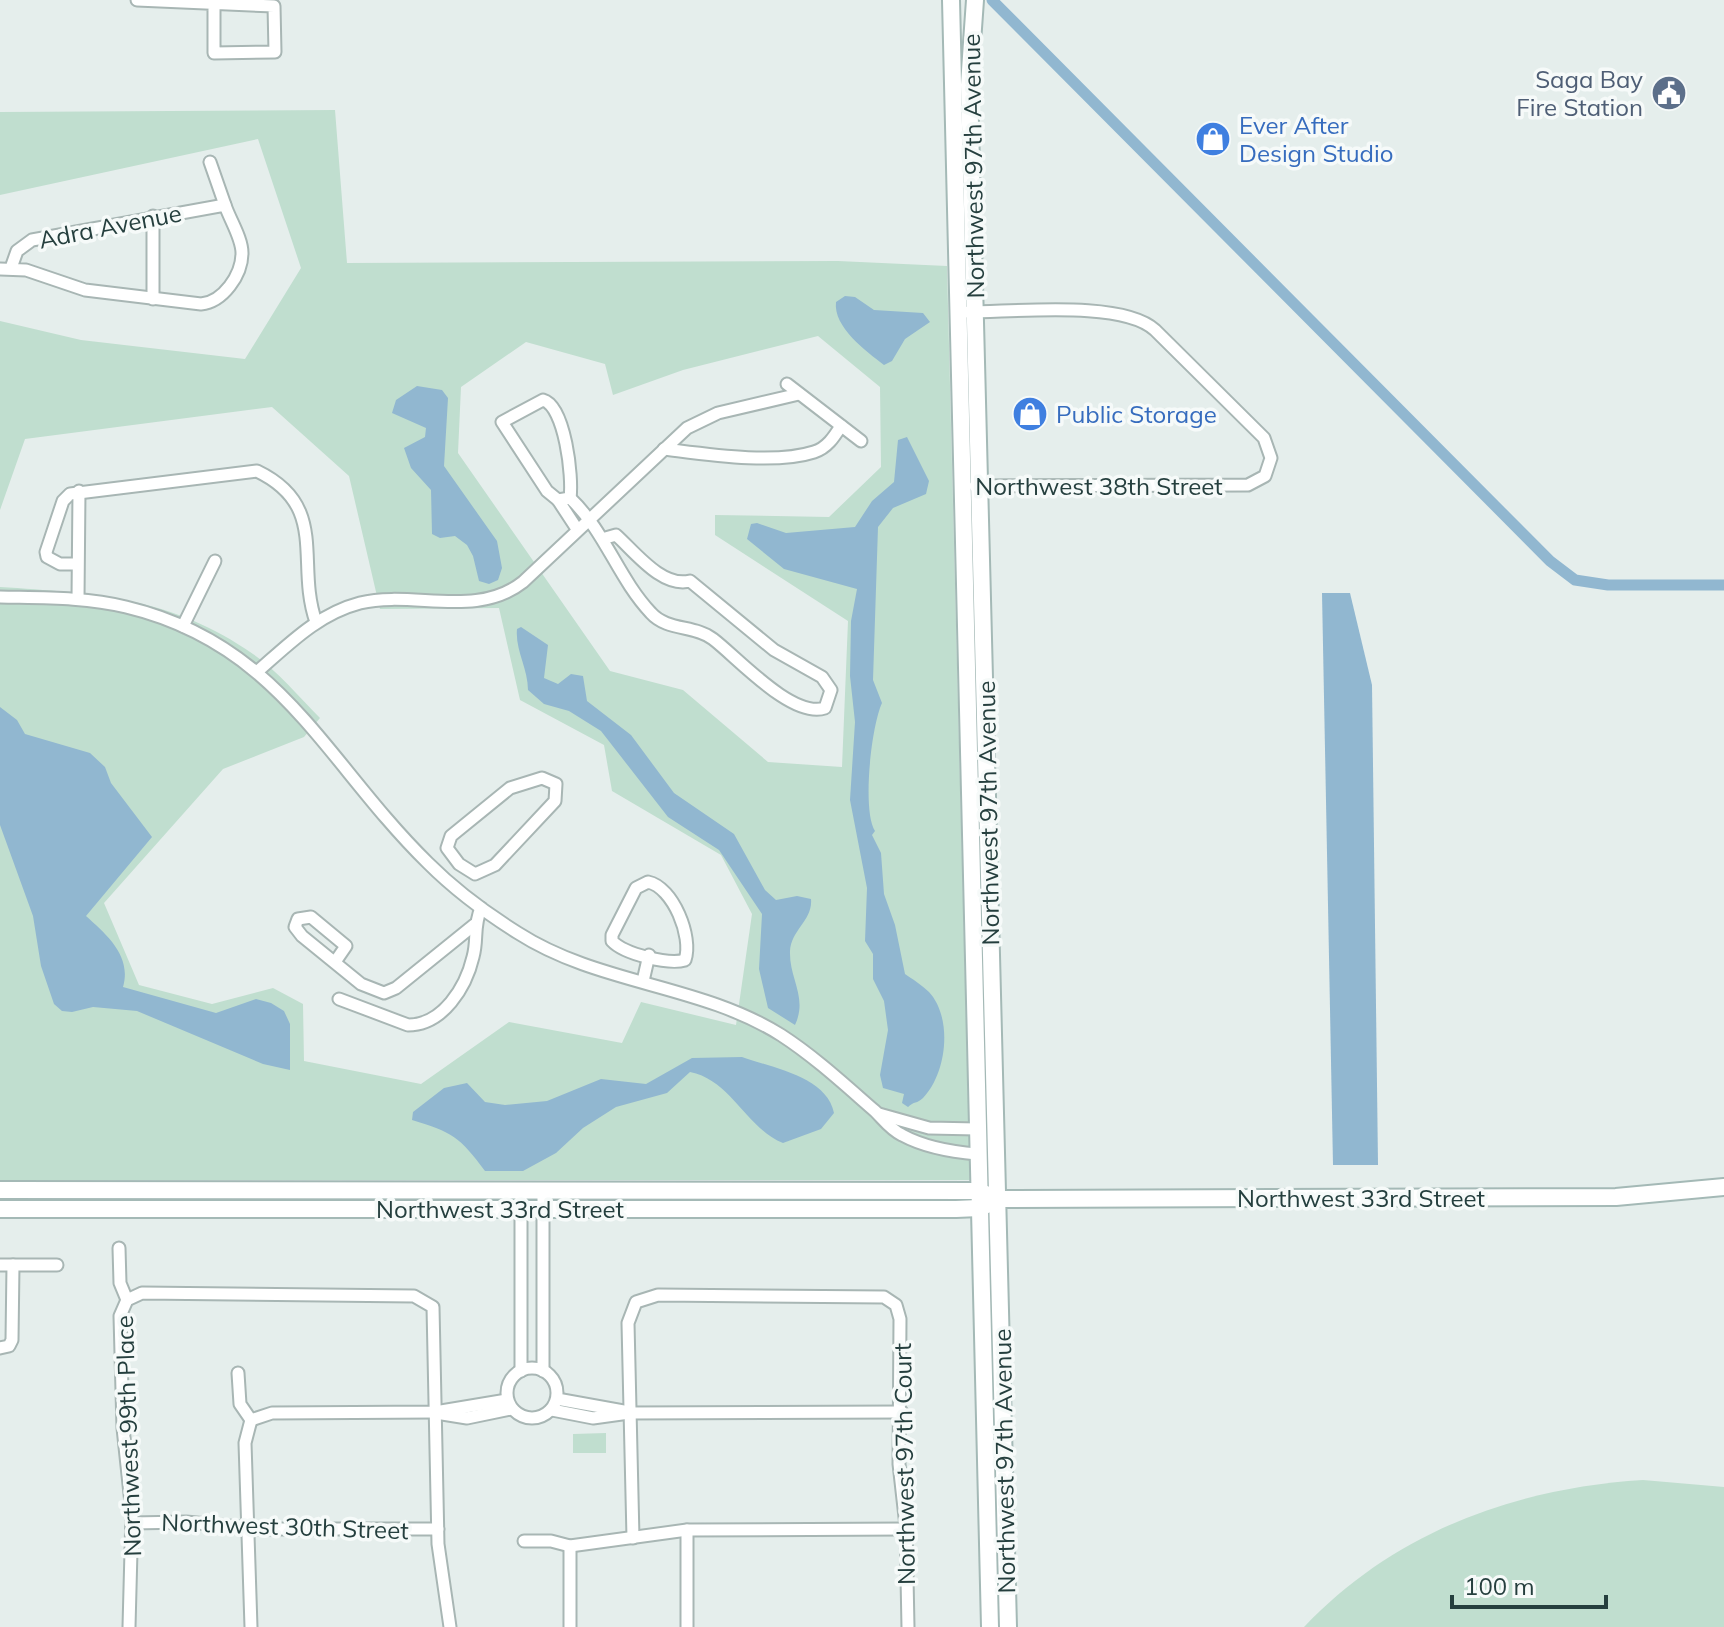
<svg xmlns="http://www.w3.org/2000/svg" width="1724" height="1627" font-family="Mulish,sans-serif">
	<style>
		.green { fill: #c0decf; fill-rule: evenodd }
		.water { fill: #91b7d0 }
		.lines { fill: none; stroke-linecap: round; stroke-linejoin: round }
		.canal { stroke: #91b7d0; stroke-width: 11 }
		.street-casing { stroke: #a8b6b4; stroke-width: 15 }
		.secondary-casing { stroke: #a4b9b6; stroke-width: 20 }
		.street { stroke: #fff; stroke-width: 11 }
		.secondary { stroke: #fff; stroke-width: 16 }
		.labels { text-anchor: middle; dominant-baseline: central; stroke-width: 7; stroke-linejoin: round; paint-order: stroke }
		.service-label { font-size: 24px; fill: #4e5e75; stroke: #f6faf9; text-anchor: end }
		.shop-label { font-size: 24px; fill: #366cbe; stroke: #f6faf9; text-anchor: start }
		.street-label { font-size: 24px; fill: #253f3e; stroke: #f6faf9 }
	</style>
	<rect width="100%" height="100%" fill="#e5eeec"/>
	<!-- green -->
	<g class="green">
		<path d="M335,110L347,263L838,261L947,266L970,1180H0V587C94,593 172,597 253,654C278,671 299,697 320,718L304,737L223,769L104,903L139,985L212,1004L273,988L303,1004L304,1061L421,1084L509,1022L622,1043L641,1002L736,1025L752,914L721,855L612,791L604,745L520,700L499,608L380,609L349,476L272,407L25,439L0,510V321L81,340L245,359L301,268L258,139L0,195V112ZM818,336L880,387L881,467L829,517L715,515V535L848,621L842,767L768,762L683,690L610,671L458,453L461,387L526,342L605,364L613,395L683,370Z"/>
		<path d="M606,1433V1453H573V1434Z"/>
		<path d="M1643,1480L1724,1487V1627H1304C1394,1532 1515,1488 1643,1480Z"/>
	</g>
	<!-- water -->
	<g class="water">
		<path d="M845,296L855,297L874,310L923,313L930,322L905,339L892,361L884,365C866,351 833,327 836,302Z"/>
		<path d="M417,386L442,390L448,398L444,466L497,541L502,568L498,580L489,584L479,581L473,556L467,545L455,536L440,538L432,534L431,490L411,468L404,448L425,437L426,428L392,413L396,400Z"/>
		<path d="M907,437L929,481L926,494L893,508L878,527L873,680L882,703C871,727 862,811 875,831L872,835L881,853L884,894L895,925L905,974C911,978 923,986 929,992C953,1018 947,1073 923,1098C917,1104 914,1101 908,1107L902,1103L904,1094L883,1088L880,1075L888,1030L884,1001L873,979V954L865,941L867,888L850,800L855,722L850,676L851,621L857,589L784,569L747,539L751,524L757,523L786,533L855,527L872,501L894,482L898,440Z"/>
		<path d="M1322,593H1350L1372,685L1378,1165H1333Z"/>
		<path d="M521,627L548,645L544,678L558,684L571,674L583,676L587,701L631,735L674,793L734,834L765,890L776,900L797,896L811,899C813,920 791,930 790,951C789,979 808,997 795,1025L768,1008L759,969L762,914L719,850L668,817L601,731L569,711L544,704L528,690C528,668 515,650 517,629Z"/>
		<path d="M0,707L17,720L25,734L90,753L105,767L111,783L152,837L86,916C107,935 132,956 123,987L216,1013L256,999L271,1003L284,1011L290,1024V1070L263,1064L137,1011L93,1007L72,1012L62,1011L54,1004L41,966L33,916L0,825Z"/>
		<path d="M742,1057C773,1068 827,1077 834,1113L821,1129L783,1143C746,1128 731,1080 690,1072L667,1093L616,1107L583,1128L556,1153L523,1171H485C460,1137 452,1132 412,1120L413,1112L444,1088L467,1083L485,1102L505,1105L547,1101L601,1079L646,1084L692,1058Z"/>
	</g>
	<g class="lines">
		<!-- canal -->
		<path class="canal" d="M992,0L1550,561L1575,580L1608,585H1724"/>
		<defs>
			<g id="street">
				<path d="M137,0L274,6L275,52L214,53V2"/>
				<path d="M210,162L225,205"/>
				<path d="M0,269L26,270L85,290L201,304C223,302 242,275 242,253C242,238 230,220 225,205L32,240L17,251L11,268"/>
				<path d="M153,299V216"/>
				<path d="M968,312C1014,312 1123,300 1155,330L1264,438L1271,458L1265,476L1248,485L975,486"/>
				<path d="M787,384L861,441"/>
				<path d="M543,400C565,406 573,477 570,498L558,500L547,491L502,422Z"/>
				<path d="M664,449C705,454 774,465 814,452C827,448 834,437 841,426"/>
				<path d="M570,498C605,531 618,578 651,613C667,631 695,625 713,639C737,657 792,719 825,708L831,690L822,677L774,650L690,581C662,588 635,552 616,535L602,539"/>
				<path d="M558,500L577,529"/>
				<path d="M77,564H60L47,557L46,552L63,501L70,494L257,471C330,506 295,563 316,622"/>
				<path d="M0,597C42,598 85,597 126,607C281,644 325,762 428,863C455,890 486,913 518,933C599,985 700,984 781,1035C815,1057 845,1085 875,1111C884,1120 890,1129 902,1135C924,1147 952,1152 977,1154"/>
				<path d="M78,599L79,491"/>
				<path d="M183,626L215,561"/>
				<path d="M258,671C289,644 318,614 360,603C413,590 476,619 523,582L687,428L718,413L799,394"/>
				<path d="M542,778L556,784L555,801L495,865L475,874L459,864L447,848L451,836L510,788Z"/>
				<path d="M648,882C673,887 693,937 685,960C669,965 624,954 612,941V935L636,888Z"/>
				<path d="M335,962L346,946L311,917L298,919L295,927L302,936L361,984L384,993L396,988L474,925"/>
				<path d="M643,981L649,955"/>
				<path d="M339,999L408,1025C443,1025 466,987 473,957C478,939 473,927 481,908"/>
				<path d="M879,1114L929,1128L977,1129"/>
				<path d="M119,1248L120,1283L127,1300"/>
				<path d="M0,1265H57"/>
				<path d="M0,1348L9,1346L12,1340L13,1265"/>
				<circle cx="532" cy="1393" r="25"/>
				<path d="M521,1371V1191"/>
				<path d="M543,1371V1191"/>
				<path d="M238,1373L240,1404L251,1420"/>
				<path d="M557,1399L629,1412"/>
				<path d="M552,1410L593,1418L629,1413L902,1412"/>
				<path d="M436,1413L467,1418L511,1409"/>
				<path d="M251,1420L272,1413L435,1412L507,1400"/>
				<path d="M251,1420L245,1443L251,1627"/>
				<path d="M132,1523L186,1522L261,1529H438"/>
				<path d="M687,1530V1627"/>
				<path d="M633,1538L628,1323L636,1302L658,1295L884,1297L896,1305L900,1319L899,1464L906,1526L908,1627"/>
				<path d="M524,1541H551L570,1546L687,1530L906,1529"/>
				<path d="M570,1546V1627"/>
				<path d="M129,1627L132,1513L123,1428L120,1316L127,1300L142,1293L414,1296L433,1307L438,1544L450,1627"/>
			</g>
			<g id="secondary">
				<path d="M951,0L990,1627"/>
				<path d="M975,0L969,85L1008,1627"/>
				<path d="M0,1190L979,1191L997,1199L1616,1197L1724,1187"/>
				<path d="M0,1209H956L979,1208L989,1204"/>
			</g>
		</defs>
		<!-- street casing -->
		<use href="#street" class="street-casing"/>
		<!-- secondary casing -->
		<use href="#secondary" class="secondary-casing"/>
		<!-- street -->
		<use href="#street" class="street"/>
		<!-- secondary -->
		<use href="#secondary" class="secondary"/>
	</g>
	<!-- icons -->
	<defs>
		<symbol id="civic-disc" viewBox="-11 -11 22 22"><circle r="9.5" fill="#5c6f8a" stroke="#f6faf9"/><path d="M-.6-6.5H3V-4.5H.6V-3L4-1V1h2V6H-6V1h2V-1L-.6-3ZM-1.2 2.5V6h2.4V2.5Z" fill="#fff"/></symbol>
		<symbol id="shop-disc" viewBox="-11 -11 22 22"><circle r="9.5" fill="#3f7fe0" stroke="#f6faf9"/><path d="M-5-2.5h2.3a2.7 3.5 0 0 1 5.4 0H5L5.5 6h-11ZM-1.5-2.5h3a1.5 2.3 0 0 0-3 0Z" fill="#fff"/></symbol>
	</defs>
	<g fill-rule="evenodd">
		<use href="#civic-disc" x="1649" y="73" width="40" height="40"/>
		<use href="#shop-disc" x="1193" y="119" width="40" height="40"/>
		<use href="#shop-disc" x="1010" y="394" width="40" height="40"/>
	</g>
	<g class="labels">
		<!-- service labels -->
		<g class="service-label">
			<text x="1643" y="79">Saga Bay<tspan x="1643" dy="28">Fire Station</tspan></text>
		</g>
		<!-- shop labels -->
		<g class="shop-label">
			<text x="1239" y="125">Ever After<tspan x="1239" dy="28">Design Studio</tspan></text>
			<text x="1056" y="414">Public Storage</text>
		</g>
		<!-- street labels -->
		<g class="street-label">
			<text transform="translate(973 166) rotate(-91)">Northwest 97th Avenue</text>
			<text transform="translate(110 226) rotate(-11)">Adra Avenue</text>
			<text x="1099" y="486">Northwest 38th Street</text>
			<text transform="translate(988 813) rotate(-91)">Northwest 97th Avenue</text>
			<text x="1361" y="1198">Northwest 33rd Street</text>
			<text x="500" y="1209">Northwest 33rd Street</text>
			<text transform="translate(128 1436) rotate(-92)">Northwest 99th Place</text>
			<text transform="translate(1004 1461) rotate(-91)">Northwest 97th Avenue</text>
			<text transform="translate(904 1464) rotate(-91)">Northwest 97th Court</text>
			<text transform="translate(285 1526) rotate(2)">Northwest 30th Street</text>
		</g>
	</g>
	<!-- scale -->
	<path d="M1452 1595v12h154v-12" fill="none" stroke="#253f3e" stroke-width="4"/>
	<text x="1464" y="1595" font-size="24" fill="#253f3e" stroke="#f6faf9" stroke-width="6" paint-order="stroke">100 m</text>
</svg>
